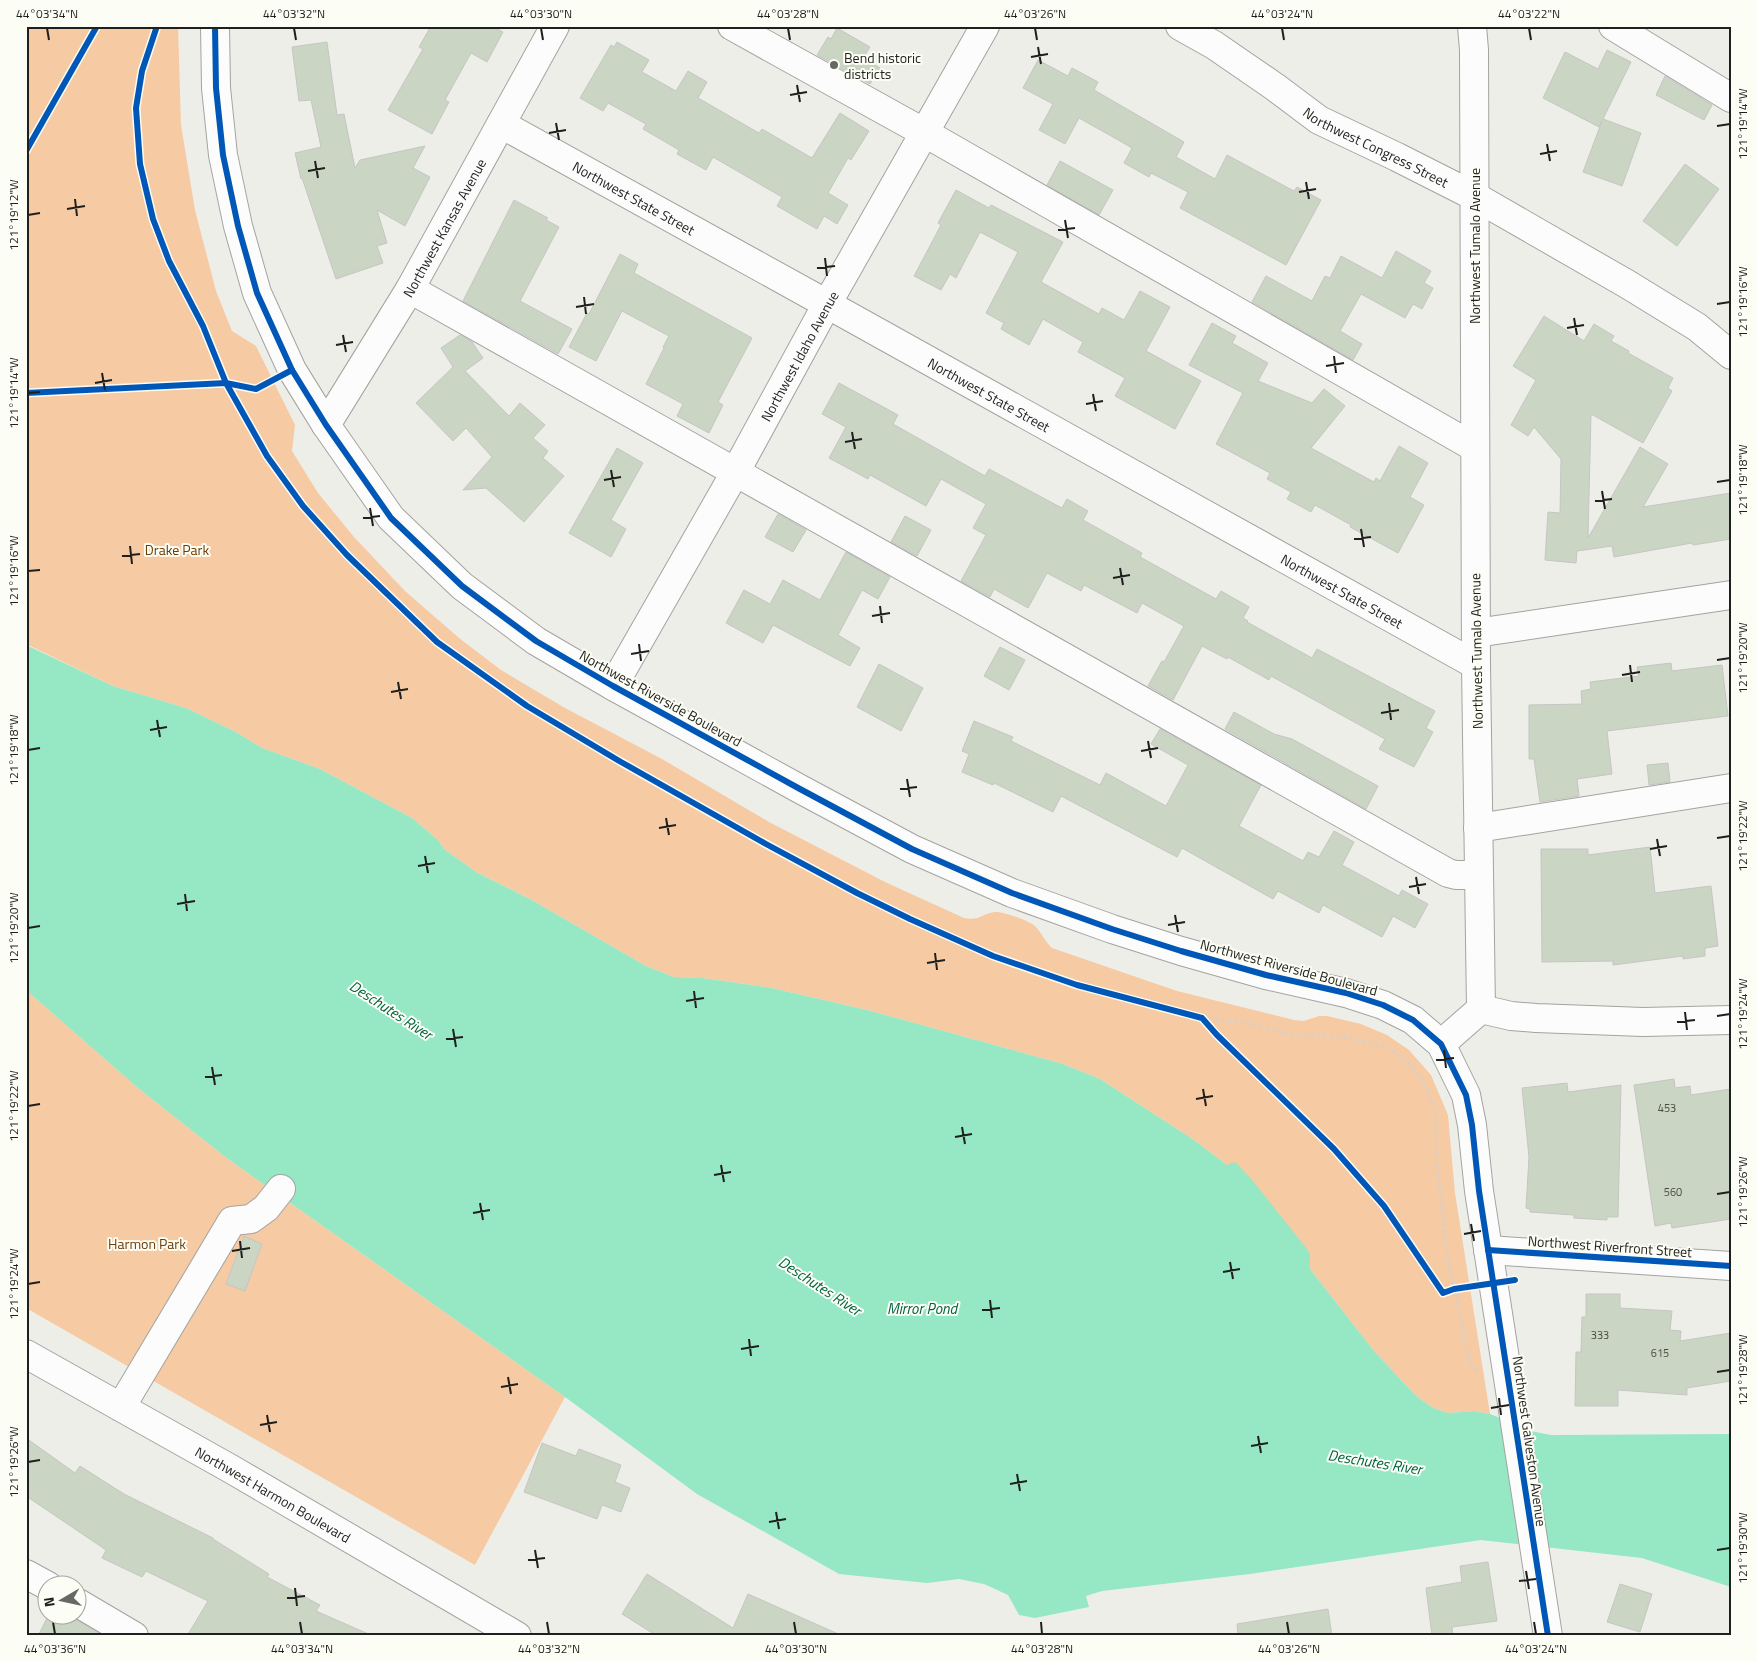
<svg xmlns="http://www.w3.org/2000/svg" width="1757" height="1662" font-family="'Titillium Web',sans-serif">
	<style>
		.green { fill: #f6caa3 }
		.water { fill: #96e7c3 }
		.building { fill: #cad5c3; stroke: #c5c6c3 }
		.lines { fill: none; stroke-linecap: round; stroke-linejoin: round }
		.minor-casing { stroke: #a3a3a0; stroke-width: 30 }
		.path { stroke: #d1d1d0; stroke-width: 3; stroke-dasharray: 2.5 4; stroke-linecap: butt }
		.minor { stroke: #fcfcfc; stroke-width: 28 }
		.cycleway-casing { stroke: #fcfdf4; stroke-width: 9 }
		.cycleway { stroke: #0057b8; stroke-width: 6 }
		.ticks { fill: none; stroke: #1f201d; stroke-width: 2 }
		.poi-dot { fill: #676864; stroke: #fcfdf4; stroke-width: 2 }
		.labels { text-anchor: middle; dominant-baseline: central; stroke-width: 4; stroke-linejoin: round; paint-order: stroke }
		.number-label { font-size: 11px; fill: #4a4d46 }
		.poi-label { font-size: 14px; fill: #1f201d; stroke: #fcfdf4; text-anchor: start }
		.street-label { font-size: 14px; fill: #1f201d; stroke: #fcfdf4 }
		.park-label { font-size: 14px; fill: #6e3b03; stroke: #fcfdf4 }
		.water-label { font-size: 15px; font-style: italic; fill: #006244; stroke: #fcfdf4 }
		.neatline { fill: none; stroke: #1f201d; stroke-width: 2 }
		.ticks-label { font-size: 12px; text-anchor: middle; fill: #1f201d }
	</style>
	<rect width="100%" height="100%" fill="#eeeee9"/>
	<!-- green -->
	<g class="green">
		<path d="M26,26H178L181,125L195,210L216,291L232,331L256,346L295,425L292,451L318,493L354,537L405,591L459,638L501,670L565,708L662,759L771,823L885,882L964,918C980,921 981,914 995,912C1003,911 1029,921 1035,926C1042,933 1045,942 1052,948L1177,991L1294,1020L1304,1021L1319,1016H1327L1361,1024L1387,1035L1409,1050L1431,1075L1448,1115L1455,1193L1490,1414L1474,1411L1448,1413L1433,1408L1415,1395L1374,1351L1310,1269V1253L1227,1165L1194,1140L1100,1079L1063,1064L871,1011L772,988L702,978L674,977L646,966L530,899L476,872L444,849L438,840L412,818L320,769L262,748L236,732L186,708L113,686L26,644Z"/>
		<path d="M26,990L138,1088L228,1159L565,1397L475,1565L26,1308Z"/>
	</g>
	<!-- water -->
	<path class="water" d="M26,645L113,686L186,708L236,732L262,748L320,769L412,818L438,840L444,849L476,872L530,899L646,966L674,977L702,978L772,988L871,1011L1063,1064L1100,1079L1194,1140L1227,1165L1235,1162L1253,1181L1310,1253V1269L1374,1351L1415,1395L1433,1408L1448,1413L1474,1411L1490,1414L1500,1418L1509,1427L1551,1435L1731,1434V1587L1642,1558L1481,1540L1250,1574L1102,1591L1086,1596L1089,1607L1035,1618L1019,1615L1008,1595L984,1584L959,1579L927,1583L839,1574L697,1494L565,1397L228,1159L138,1088L26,990Z"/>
	<!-- building -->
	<g class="building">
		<path d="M431,26H492L503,32L487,62L471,53L445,100L449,102L432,134L388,110L423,49L419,47Z"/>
		<path d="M837,28L870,47L863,58L880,68L870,84L817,55L828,37L831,39Z"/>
		<path d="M327,42L337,115L344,114L355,168L360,160L425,146L413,168L430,177L405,226L377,210L387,243L377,246L383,263L336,279L302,178L301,179L295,153L321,147L311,100L299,101L292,47Z"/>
		<path d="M617,42L649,60L642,72L676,91L688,71L707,82L698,98L759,133L762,129L812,158L840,113L869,131L851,160L848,158L828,193L848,205L837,224L824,216L817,229L777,206L782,197L713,157L706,170L677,154L679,150L643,129L646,124L608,103L603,111L580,98L611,45L614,47Z"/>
		<path d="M1607,50L1631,62L1603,119L1641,133L1622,186L1583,172L1602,121L1599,127L1543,98L1565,52L1598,69Z"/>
		<path d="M1038,60L1068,76L1072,68L1098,82L1094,90L1184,142L1176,157L1215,179L1227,155L1294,191L1297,187L1321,200L1286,265L1180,208L1188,192L1151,173L1149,177L1124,163L1132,148L1120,141L1079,118L1065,144L1039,130L1053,104L1023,88Z"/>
		<path d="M1665,76L1712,105L1704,120L1656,95Z"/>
		<path d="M1060,161L1113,190L1099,215L1047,185Z"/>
		<path d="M1685,164L1719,189L1677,246L1643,221Z"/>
		<path d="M956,190L989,208L991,205L1063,242L1041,282L1099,314L1102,308L1124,320L1140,291L1170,307L1146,351L1201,381L1175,429L1115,396L1125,378L1078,352L1083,342L1043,319L1029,345L1001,329L1004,323L986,313L1018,252L980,232L956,278L950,274L941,290L914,276L941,225L938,223Z"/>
		<path d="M514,200L548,218L546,220L559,227L520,301L572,329L558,354L463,301Z"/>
		<path d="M1396,251L1431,271L1424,283L1433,288L1422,309L1413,304L1405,318L1361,294L1340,331L1362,344L1353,360L1252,302L1266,276L1312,301L1325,276L1330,278L1341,256L1382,278Z"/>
		<path d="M620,254L638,264L634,273L752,338L718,402L723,405L709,433L677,416L683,404L646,384L664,348L663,347L669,336L622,311L596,361L569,347L587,313L589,314Z"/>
		<path d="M1544,316L1584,341L1594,324L1614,336L1611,341L1629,351L1628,353L1673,378L1668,388L1672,391L1643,443L1591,414L1588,538L1640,447L1668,464L1643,507L1731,493V539L1693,545L1692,543L1614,557L1612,546L1577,551L1576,563L1545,560L1548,512L1560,513L1561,459L1534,427L1528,436L1511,425L1536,380L1513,366Z"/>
		<path d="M1212,323L1236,336L1232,343L1268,363L1258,381L1312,403L1324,389L1345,406L1311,448L1374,482L1376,478L1380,481L1399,446L1428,463L1410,497L1424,505L1398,553L1350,527L1351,525L1315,505L1311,512L1287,499L1291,492L1267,479L1270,473L1216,444L1243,393L1189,365Z"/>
		<path d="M460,335L472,342L483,358L465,371L509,416L520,403L545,425L533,438L548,451L543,458L564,476L524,522L486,488L463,490L492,457L466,428L453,441L416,403L453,367L441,348Z"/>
		<path d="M839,383L898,415L893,424L985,476L989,469L1062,508L1067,499L1088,511L1083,520L1142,553L1140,557L1216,599L1221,591L1249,607L1243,618L1248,621L1247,622L1312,658L1317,649L1435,711L1426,728L1433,732L1414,767L1379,749L1385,739L1271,676L1269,680L1228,657L1227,659L1202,646L1173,700L1148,686L1162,661L1164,662L1184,626L1142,603L1137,613L1084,585L1081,591L1047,573L1028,608L994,589L990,597L961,581L986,535L973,528L986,504L941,479L926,506L870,475L868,479L829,458L846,427L822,414Z"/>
		<path d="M617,448L643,463L611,520L626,529L611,557L569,533Z"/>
		<path d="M778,514L806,530L793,552L765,537Z"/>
		<path d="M905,516L931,530L917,556L891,542Z"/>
		<path d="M846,552L890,577L878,599L862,590L838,635L860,648L850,666L773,625L763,643L726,623L744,590L770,604L783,580L820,600Z"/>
		<path d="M1000,647L1025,660L1009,690L984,676Z"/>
		<path d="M1671,663L1672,671L1722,665L1728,716L1607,731L1612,774L1577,779L1579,796L1540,802L1534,759H1529V705L1582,704L1581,691L1591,689L1590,682L1639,676L1637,667Z"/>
		<path d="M879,664L923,688L901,731L857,707Z"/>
		<path d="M1234,712L1274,734L1292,739L1378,786L1366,809L1225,729Z"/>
		<path d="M974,721L1013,737L1011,741L1100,785L1106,773L1166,806L1188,765L1151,744L1160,729L1261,785L1239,826L1303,861L1308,852L1319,857L1334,831L1354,842L1342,865L1399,896L1402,890L1428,904L1415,928L1393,916L1382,937L1323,905L1319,913L1278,891L1273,899L1182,848L1177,857L1061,796L1053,812L994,783L993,785L962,772L969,754L962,751Z"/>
		<path d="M1668,763L1670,782L1649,785L1647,765Z"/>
		<path d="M1650,847L1655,893L1711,886L1718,946L1705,948V956L1683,959V956L1613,965V961L1542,962L1541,849H1588V855Z"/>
		<path d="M1674,1079L1675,1088L1690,1086L1691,1095L1731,1089V1219L1672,1228L1671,1223L1655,1226L1634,1085Z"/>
		<path d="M1567,1083L1568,1092L1621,1085L1618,1217H1607V1220L1574,1218V1215L1530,1212V1209L1526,1208L1529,1157L1522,1088Z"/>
		<path d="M244,1236L262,1244L245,1291L226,1284Z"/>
		<path d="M1586,1294H1620V1308L1672,1311L1670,1330L1681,1331L1680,1341L1731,1333V1381L1687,1388V1395L1618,1390V1406H1575L1576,1352H1581L1582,1317H1586Z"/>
		<path d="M26,1438L75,1473L80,1466L124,1494L213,1538V1539L269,1574L267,1577L320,1605L316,1611L373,1636H187L208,1601L146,1571L142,1577L102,1558L106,1550L26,1496Z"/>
		<path d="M542,1443L576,1456L579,1449L621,1465L615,1482L630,1488L621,1512L602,1505L597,1519L524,1492Z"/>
		<path d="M1488,1562L1497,1621L1452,1627L1453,1636H1432L1426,1588L1462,1582L1460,1566Z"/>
		<path d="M647,1574L733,1628L748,1594L843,1636H657L622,1614Z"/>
		<path d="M1620,1584L1652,1594L1640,1632L1607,1622Z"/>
		<path d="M1328,1609L1332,1636H1238L1237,1624Z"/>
		<path d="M49,1614H68L103,1636H38Z"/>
	</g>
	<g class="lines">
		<defs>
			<g id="minor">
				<path d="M215,26L216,88L223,155L238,226L257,293L292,370L326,425L391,518L462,586L536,641L613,686L800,789L912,849L1012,893L1112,929L1181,951L1266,975L1346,993L1383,1005L1413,1020L1441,1044L1466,1095L1472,1125L1479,1191L1548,1636"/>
				<path d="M732,26L925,133L1474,447"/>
				<path id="s1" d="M1180,26L1214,45L1275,87L1319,120L1397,157L1474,196L1627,284L1697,327L1731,355"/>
				<path d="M1613,26L1731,98"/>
				<path id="s2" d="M501,124L827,304L1476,665"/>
				<path d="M410,289L1448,873L1456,875H1478"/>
				<path id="s3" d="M326,425L410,289L555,26"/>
				<path d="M1476,633L1731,595"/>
				<path id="s4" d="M613,686L736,471L827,304L985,26"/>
				<path d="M1478,828L1731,788"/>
				<path d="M1481,1009L1511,1016L1536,1018L1643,1022L1731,1020"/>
				<path d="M1441,1044L1481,1009L1476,665L1474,50L1472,26"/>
				<path d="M1488,1250L1731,1266"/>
				<path id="s5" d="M26,1354L231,1469L517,1636"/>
				<path d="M121,1407L232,1221L251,1219L266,1208L281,1189"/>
				<path d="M26,1574L48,1586"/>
				<path d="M78,1603L134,1636"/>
			</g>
		</defs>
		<!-- minor casing -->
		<use href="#minor" class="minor-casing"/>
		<!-- path -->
		<path class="path" d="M1202,1018L1251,1024L1293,1035H1316L1349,1038L1383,1046L1392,1050L1416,1071L1428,1091L1436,1112L1437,1165L1446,1248L1470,1363L1479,1373"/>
		<!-- minor -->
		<use href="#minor" class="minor"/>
		<defs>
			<g id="cycleway">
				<path d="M157,26L142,71L136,108L140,164L153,219L169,261L203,326L226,383L256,389L292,370"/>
				<path d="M215,26L216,88L223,155L238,226L257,293L292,370L326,425L391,518L462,586L536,641L613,686L800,789L912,849L1012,893L1112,929L1181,951L1266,975L1346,993L1383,1005L1413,1020L1441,1044L1466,1095L1472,1125L1479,1191L1548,1636"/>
				<path d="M26,151L97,26"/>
				<path d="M26,393L226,383L267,456L303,506L347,555L437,642L527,706L621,762L766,844L857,893L910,919L993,956L1077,985L1202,1018L1217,1035L1334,1149L1384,1206L1443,1293L1454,1289L1515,1280"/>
				<path d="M1488,1250L1731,1266"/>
			</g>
		</defs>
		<!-- cycleway casing -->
		<use href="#cycleway" class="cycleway-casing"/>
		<!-- cycleway -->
		<use href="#cycleway" class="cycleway"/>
	</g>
	<!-- ticks -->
	<path class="ticks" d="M47,28L49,40M294,28L296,40M541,28L543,40M788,28L790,40M1035,28L1037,40M1282,28L1284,40M1529,28L1531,40M1038,47L1041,64M1031,57L1048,54M797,85L800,102M790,95L807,92M556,123L559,140M1717,126L1730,124M549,133L566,130M1547,144L1550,161M1540,154L1557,151M315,161L318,178M308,171L325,168M1306,182L1309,199M1299,192L1316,189M75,199L77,216M67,209L85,206M28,215L40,213M1065,220L1068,238M1058,230L1075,228M825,258L827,276M817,268L835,266M584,297L586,314M1717,304L1730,302M576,307L594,304M1574,318L1577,335M1567,328L1584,325M343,335L346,352M336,345L353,342M1334,356L1336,373M1326,366L1344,363M102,373L105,390M95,383L112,380M28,393L40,392M1093,394L1096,411M1086,404L1103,401M852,432L855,449M845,442L862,439M611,470L614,487M604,480L621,477M1717,482L1730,480M1602,491L1605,509M1595,501L1612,499M370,508L373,526M363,518L380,516M1361,529L1364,547M1354,539L1371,537M130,546L132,564M122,556L140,554M1120,568L1123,585M28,571L40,570M1113,578L1130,575M880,606L882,623M872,616L890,613M639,644L641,661M631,654L649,651M1717,660L1730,658M1630,665L1632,682M1622,675L1640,672M398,682L401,699M391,692L408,689M1389,703L1391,720M1381,713L1399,710M157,720L160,737M150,730L167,727M1148,741L1151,758M28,750L40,748M1141,751L1158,748M907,779L910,797M900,789L917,787M666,818L669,835M659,828L676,825M1717,838L1730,836M1657,839L1660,856M1650,849L1667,846M425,856L428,873M418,866L435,863M1416,877L1419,894M1409,887L1426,884M185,894L187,911M177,904L195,901M1175,915L1178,932M1168,925L1185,922M28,928L40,926M935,953L937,970M927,963L945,960M694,991L696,1008M686,1001L704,998M1685,1012L1687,1030M1717,1016L1730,1014M1677,1022L1695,1020M453,1029L456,1047M446,1039L463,1037M1444,1050L1446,1068M1436,1060L1454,1058M212,1067L215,1085M205,1077L222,1075M1203,1089L1206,1106M1196,1099L1213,1096M28,1106L40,1104M962,1127L965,1144M955,1137L972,1134M721,1165L724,1182M714,1175L731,1172M1717,1194L1730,1192M480,1203L483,1220M473,1213L490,1210M1471,1224L1474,1241M1464,1234L1481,1231M240,1241L242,1258M232,1251L250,1248M1230,1262L1233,1279M1223,1272L1240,1269M28,1284L40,1282M990,1300L992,1318M982,1310L1000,1308M749,1339L751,1356M741,1349L759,1346M1717,1372L1730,1370M508,1377L511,1394M501,1387L518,1384M1499,1398L1501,1415M1491,1408L1509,1405M267,1415L270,1432M260,1425L277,1422M1258,1436L1261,1453M1251,1446L1268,1443M28,1462L40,1460M1017,1474L1020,1491M1010,1484L1027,1481M776,1512L779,1529M769,1522L786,1519M535,1550L538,1568M1717,1550L1730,1548M528,1560L545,1558M1526,1571L1529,1589M1519,1581L1536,1579M295,1588L297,1606M287,1598L305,1596M53,1622L55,1634M300,1622L302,1634M547,1622L549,1634M794,1622L796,1634M1041,1622L1042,1634M1287,1622L1289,1634M1534,1622L1536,1634"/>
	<!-- markers -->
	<circle class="poi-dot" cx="834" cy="65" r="5"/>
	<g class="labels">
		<!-- number labels -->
		<g class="number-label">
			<text x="1667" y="1108">453</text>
			<text x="1673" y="1192">560</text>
			<text x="1600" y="1335">333</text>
			<text x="1660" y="1353">615</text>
		</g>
		<!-- poi labels -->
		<g class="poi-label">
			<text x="844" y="57">Bend historic<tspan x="844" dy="16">districts</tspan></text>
		</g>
		<!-- street labels -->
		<g class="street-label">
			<text stroke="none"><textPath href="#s1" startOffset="231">Northwest Congress Street</textPath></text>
			<text stroke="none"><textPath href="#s2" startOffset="152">Northwest State Street</textPath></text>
			<text stroke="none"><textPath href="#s3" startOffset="230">Northwest Kansas Avenue</textPath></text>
			<text transform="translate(1474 246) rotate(-90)">Northwest Tumalo Avenue</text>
			<text stroke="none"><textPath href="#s4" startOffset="379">Northwest Idaho Avenue</textPath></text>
			<text stroke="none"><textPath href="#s2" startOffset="558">Northwest State Street</textPath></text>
			<text stroke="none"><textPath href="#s2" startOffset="962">Northwest State Street</textPath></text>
			<text transform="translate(1476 651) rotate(-91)">Northwest Tumalo Avenue</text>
			<text transform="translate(661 698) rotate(29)">Northwest Riverside Boulevard</text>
			<text transform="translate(1289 967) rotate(15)">Northwest Riverside Boulevard</text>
			<text transform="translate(1610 1246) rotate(4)">Northwest Riverfront Street</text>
			<text transform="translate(1530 1441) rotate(82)">Northwest Galveston Avenue</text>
			<text stroke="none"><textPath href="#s5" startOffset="284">Northwest Harmon Boulevard</textPath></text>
		</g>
		<!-- park labels -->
		<g class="park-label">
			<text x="177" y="549">Drake Park</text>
			<text x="147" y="1243">Harmon Park</text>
		</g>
		<!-- water labels -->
		<g class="water-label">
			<text transform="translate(391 1010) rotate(33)">Deschutes River</text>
			<text transform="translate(820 1286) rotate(33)">Deschutes River</text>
			<text x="922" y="1308">Mirror Pond</text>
			<text transform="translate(1375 1462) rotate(9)">Deschutes River</text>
		</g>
	</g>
	<!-- border -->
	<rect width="1757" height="1662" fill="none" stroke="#fcfdf4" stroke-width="55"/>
	<!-- north arrow -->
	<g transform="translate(62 1600) rotate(261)"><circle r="24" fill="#fcfdf4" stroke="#a4a59e"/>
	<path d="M0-4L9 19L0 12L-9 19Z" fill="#676864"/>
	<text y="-8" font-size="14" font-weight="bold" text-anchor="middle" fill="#1f201d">N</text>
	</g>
	<rect x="28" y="28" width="1702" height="1606" class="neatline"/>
	<g class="ticks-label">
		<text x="47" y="18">44°03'34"N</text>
		<text x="294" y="18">44°03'32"N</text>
		<text x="541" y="18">44°03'30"N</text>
		<text x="788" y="18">44°03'28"N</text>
		<text x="1035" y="18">44°03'26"N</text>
		<text x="1282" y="18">44°03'24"N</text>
		<text x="1529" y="18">44°03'22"N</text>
		<text transform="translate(1743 124) rotate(-90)" y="4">121°19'14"W</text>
		<text transform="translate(14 215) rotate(-90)" y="4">121°19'12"W</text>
		<text transform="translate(1743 302) rotate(-90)" y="4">121°19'16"W</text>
		<text transform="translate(14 393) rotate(-90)" y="4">121°19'14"W</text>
		<text transform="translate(1743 480) rotate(-90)" y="4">121°19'18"W</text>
		<text transform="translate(14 571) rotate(-90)" y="4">121°19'16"W</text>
		<text transform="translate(1743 658) rotate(-90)" y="4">121°19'20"W</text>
		<text transform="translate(14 750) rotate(-90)" y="4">121°19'18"W</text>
		<text transform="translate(1743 836) rotate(-90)" y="4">121°19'22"W</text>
		<text transform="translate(14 928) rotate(-90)" y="4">121°19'20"W</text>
		<text transform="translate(1743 1014) rotate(-90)" y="4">121°19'24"W</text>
		<text transform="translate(14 1106) rotate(-90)" y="4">121°19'22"W</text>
		<text transform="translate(1743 1192) rotate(-90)" y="4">121°19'26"W</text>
		<text transform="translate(14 1284) rotate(-90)" y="4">121°19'24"W</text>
		<text transform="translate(1743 1370) rotate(-90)" y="4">121°19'28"W</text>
		<text transform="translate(14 1462) rotate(-90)" y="4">121°19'26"W</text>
		<text transform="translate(1743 1548) rotate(-90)" y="4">121°19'30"W</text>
		<text x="55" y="1653">44°03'36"N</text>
		<text x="302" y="1653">44°03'34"N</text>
		<text x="549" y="1653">44°03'32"N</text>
		<text x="796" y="1653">44°03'30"N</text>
		<text x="1042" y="1653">44°03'28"N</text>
		<text x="1289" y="1653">44°03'26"N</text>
		<text x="1536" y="1653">44°03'24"N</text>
	</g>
</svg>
